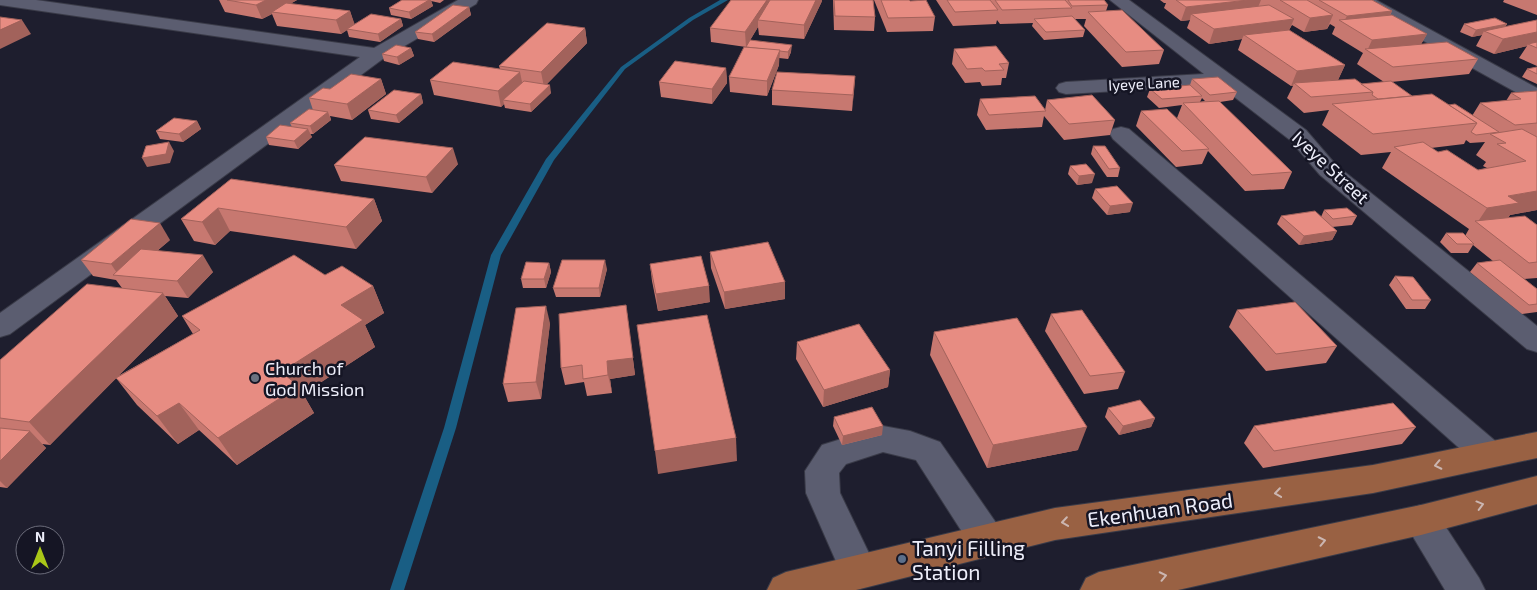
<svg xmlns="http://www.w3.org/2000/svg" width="1537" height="590" font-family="'Exo 2',sans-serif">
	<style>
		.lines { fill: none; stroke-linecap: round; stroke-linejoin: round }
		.stream { fill: #195e84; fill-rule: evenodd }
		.minor-casing { stroke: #3a3b48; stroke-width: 2 }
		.major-casing { stroke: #3a3b48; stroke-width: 2 }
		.minor { fill: #5b5d70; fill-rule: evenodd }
		.major { fill: #996143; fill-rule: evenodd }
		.wall { fill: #c77870; fill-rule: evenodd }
		.shaded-wall { fill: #a2625b }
		.building { fill: #e78c82; stroke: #a2625b }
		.oneway { stroke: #cbb6b1 }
		.worship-dot { fill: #6b7280; stroke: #151524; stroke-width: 2 }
		.service-dot { fill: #5c6f8a; stroke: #151524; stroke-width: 2 }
		.labels { text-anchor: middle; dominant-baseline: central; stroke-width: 5; stroke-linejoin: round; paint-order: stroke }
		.far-street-label { font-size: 15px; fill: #edeefa; stroke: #151524 }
		.street-label { font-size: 18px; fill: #edeefa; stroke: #151524 }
		.poi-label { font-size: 18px; fill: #edeefa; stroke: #151524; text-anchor: start }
		.near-street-label { font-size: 21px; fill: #edeefa; stroke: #151524 }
		.near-poi-label { font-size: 21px; fill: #edeefa; stroke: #151524; text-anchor: start }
	</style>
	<rect width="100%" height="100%" fill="#1e1e2e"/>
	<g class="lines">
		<!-- stream -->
		<path class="stream" d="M720,0H728L693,20L625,69L554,160L501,255L456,428L404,590H390L444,428L491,255L546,159L621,67L689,18Z"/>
		<defs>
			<g id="minor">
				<path d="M0,0H36L374,48L458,0H478L476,4L384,58L10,334L0,337V313L360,57L0,5Z"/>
				<path d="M1110,0H1129L1306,130L1336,165L1537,326V352L1527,349L1320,175L1290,140L1219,85L1066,94L1059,92L1056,88L1059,84L1066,82L1204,74Z"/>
				<path d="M1355,0H1376L1537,88V102L1530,100L1357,4Z"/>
				<path d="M1121,127L1129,129L1500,445L1505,454L1500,463L1488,467L1476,463L1113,139L1110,134L1113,129Z"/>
				<path d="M883,426L910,431L940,442L1001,530L1006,541L1001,552L988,557L975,552L916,460L883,452L846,464L839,473L840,493L878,572L872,584L859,589L846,584L806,493L805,471L822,445Z"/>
				<path d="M1421,505L1434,509L1479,578L1485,590H1445L1403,520L1408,509Z"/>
			</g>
			<g id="major">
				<path d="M1537,432V458L1373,493L1055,540L856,590H767L773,578L786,572L1055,508L1373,465Z"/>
				<path d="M1537,476V504L1421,535L1178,590H1080L1086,578L1099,572L1421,505Z"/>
			</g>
		</defs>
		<!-- minor casing -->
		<use href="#minor" class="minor-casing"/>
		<!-- major casing -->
		<use href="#major" class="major-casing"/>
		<!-- minor -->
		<use href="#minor" class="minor"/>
		<!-- major -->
		<use href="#major" class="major"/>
	</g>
	<!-- wall -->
	<g class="wall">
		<path d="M219,0H297L290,4L350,11L354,24L401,19L403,26L380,42L349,37L347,30L341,34L277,26L272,14L262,19L225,12Z"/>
		<path d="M402,0H444L440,3L431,1L433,6L411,19L391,15L389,8Z"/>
		<path d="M833,0H873L875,17L874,31L834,30Z"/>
		<path d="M874,0H909L935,17L933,31L887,32Z"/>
		<path d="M936,0H1104L1108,5L1106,11L1164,50L1159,64L1122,67L1084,26L1086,19H1074L1085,30L1083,37L1044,40L1032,26L1033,23L1000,24L997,20L996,24L953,26Z"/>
		<path d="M1160,0H1372L1392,11L1390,15L1427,34L1421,44L1478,59L1469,74L1391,82L1412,96L1449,105L1472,116L1480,103L1506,101L1511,93L1537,91V210L1510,215L1508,218L1537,225V278L1524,279L1537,289V312L1522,314L1470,272L1477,263L1493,261L1473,245L1468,253H1451L1440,242L1446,233L1465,236L1469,229L1382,168L1391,152L1361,155L1322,125L1329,110L1304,113L1287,98L1293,86H1291L1238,50L1242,39L1209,44L1187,28L1190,20L1181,21L1164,8L1166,3H1164ZM1330,24L1335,27L1332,34L1363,53L1357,64L1384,82L1361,84L1338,80L1345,65L1289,30L1292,25L1304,32L1327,29ZM1466,140L1470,143L1485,142L1476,155L1486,162L1483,166L1487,168L1478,170L1438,152L1431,148L1464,144Z"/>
		<path d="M1504,0H1537V15L1503,2Z"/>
		<path d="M822,1L804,39L759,35L758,27L746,47L711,42L710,28Z"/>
		<path d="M469,7L471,15L434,42L418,39L415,32Z"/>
		<path d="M1537,20V66L1519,58L1527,46L1494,54L1476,46L1482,35L1472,37L1460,32L1464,24H1507L1505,27Z"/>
		<path d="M585,28L587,43L547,84L551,93L531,112L505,108L504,104L501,107L434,95L430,80L500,69L499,66Z"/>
		<path d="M750,40L791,52L788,59L779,58V65L767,96L730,92L729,77Z"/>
		<path d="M411,48L414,56L399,65L384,61L382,54Z"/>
		<path d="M954,49L1009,63L1006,78H1002L1001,85L982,86L980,82L965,83L952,64Z"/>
		<path d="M1537,67V84L1522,77L1527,69Z"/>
		<path d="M726,68L727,83L712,104L661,97L659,82Z"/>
		<path d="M855,76L852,111L772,105V90Z"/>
		<path d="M381,79L386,94L352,120L330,116L331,120L313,134H310L312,137L298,149L269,145L266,137L292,127L290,123L313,110L309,98L330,89Z"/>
		<path d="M1192,79L1237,92L1233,100L1220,102L1292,172L1284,189L1245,191L1208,151L1202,164L1176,167L1136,126L1141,111L1182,124L1177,118L1182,105L1159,108L1147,97L1150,89L1190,85ZM1202,98L1205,101L1200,102Z"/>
		<path d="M421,94L423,103L399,123L371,119L368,110Z"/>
		<path d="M980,99L1045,110L1047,100L1115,120L1110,135L1064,140L1044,116L1042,127L986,130L977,115Z"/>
		<path d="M197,121L201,129L183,142L160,139L156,131Z"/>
		<path d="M1093,146L1120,168L1118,177H1107L1091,154Z"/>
		<path d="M458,164L432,193L341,181L334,165Z"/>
		<path d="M1070,166L1092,183L1077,185L1068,174Z"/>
		<path d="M231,179L374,199L382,221L356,249L230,231L215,245L194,241L181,219Z"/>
		<path d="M1095,189L1130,212L1107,215L1092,198Z"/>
		<path d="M1324,210L1357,216L1352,225L1332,227L1337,231L1332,240L1299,245L1277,224L1281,216L1321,217Z"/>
		<path d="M170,240L157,251L213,272L188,298L165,296L178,316L118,376L193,334L182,316L325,275L373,286L384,313L365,325L375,347L303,394L314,413L237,465L199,430L178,444L137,405L116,378L50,445L42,444L46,448L7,488L0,487V360L122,288L116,280L93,276L81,260Z"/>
		<path d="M710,252L785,299L725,309L711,268Z"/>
		<path d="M549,263L551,272L546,288H523L521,279Z"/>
		<path d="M650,264L710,302L658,311L652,281Z"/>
		<path d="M607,269L600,297H556L553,288Z"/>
		<path d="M1395,276L1431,300L1425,309H1406L1389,285Z"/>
		<path d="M626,305L635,375L610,379L612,393L587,396L584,382L565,385L561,368Z"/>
		<path d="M1237,310L1337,346L1326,363L1266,371L1229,327Z"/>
		<path d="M1051,314L1125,372L1118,389L1084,394L1045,331Z"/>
		<path d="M550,323L541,399L508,402L503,384Z"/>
		<path d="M934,332L1078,450L987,468L930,355Z"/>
		<path d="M797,342L890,370L888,387L823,407L796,359Z"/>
		<path d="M1108,408L1155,418L1151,427L1119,435L1105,417Z"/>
		<path d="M834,417L882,435L842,445L833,426Z"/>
		<path d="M1254,426L1416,427L1402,444L1263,468L1244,443Z"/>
	</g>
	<!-- shaded-wall -->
	<g class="shaded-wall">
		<path d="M266,0H297L274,13L272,12V14L262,19L256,5Z"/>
		<path d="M429,0H431L433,6L411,19L409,12Z"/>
		<path d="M767,0H774L758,20V27L746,47L745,32Z"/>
		<path d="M816,0H822V1L804,39V25Z"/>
		<path d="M1248,0H1261L1256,12L1191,14L1190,20L1181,21L1186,7Z"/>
		<path d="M469,7L471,15L434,42L432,34Z"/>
		<path d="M350,11L355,25L341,34L336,20Z"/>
		<path d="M1392,11L1385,25L1343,23L1347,16Z"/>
		<path d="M1333,15L1327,29L1304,32L1310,18Z"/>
		<path d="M401,19L403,26L380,42L378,34Z"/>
		<path d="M1294,19L1288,33L1244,35L1242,39L1209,44L1214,29Z"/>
		<path d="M22,20L31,34L0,49V30Z"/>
		<path d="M1507,24L1502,31H1484L1482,35L1472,37L1476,30Z"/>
		<path d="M585,28L587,43L544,87L541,72Z"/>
		<path d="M1537,32V44H1528L1527,46L1494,54L1503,39Z"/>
		<path d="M1427,34L1419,48L1367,51L1372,40Z"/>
		<path d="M792,45L791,52L788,59V52Z"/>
		<path d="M411,48L414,56L399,65L397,57Z"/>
		<path d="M780,50L779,65L767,96V81Z"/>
		<path d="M1345,65L1338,80L1294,83L1293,86H1291L1297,71Z"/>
		<path d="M726,68L727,83L712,104V89Z"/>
		<path d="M520,72L523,87L503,100L504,104L501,107L498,91Z"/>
		<path d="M855,76L854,92L852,111L853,95Z"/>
		<path d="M381,79L386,94L352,120L347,104Z"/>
		<path d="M550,85L551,93L531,112L530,104Z"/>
		<path d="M421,94L423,103L399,123L396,115Z"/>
		<path d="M328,112L331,120L313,134L310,126Z"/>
		<path d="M197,121L201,129L183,142L179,134Z"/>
		<path d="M308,129L312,137L298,149L294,141Z"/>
		<path d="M169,142L174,151L170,163L147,167L142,158Z"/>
		<path d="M453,148L458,164L432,193L426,177Z"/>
		<path d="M1095,174L1092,183L1077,185L1079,176Z"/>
		<path d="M1537,191V210L1510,215L1503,225L1477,223L1487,208L1508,196Z"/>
		<path d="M374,199L382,221L356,249L346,227Z"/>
		<path d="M1133,203L1130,212L1107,215L1110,206Z"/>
		<path d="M218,208L230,231L215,245L202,222Z"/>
		<path d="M160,223L170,240L127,276H119L111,264Z"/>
		<path d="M1337,231L1332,240L1299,245L1304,236Z"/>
		<path d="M203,255L213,272L188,298L177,281Z"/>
		<path d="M605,260L607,269L600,297L599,288Z"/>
		<path d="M549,263L551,272L546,288L544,279Z"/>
		<path d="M785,282V299L725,309L724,292Z"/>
		<path d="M373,286L384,313L365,325L375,347L303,394L314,413L237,465L218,438L281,372L341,305Z"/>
		<path d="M709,286L710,302L658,311L656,294Z"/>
		<path d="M163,293L178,316L50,445L29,422Z"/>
		<path d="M626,305L635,375L610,379L612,393L608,375L607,361Z"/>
		<path d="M546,306L550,323L541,399L536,382Z"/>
		<path d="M890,370L888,387L823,407L824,390Z"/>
		<path d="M179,403L199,430L178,444L157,416Z"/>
		<path d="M1155,418L1151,427L1119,435L1123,426Z"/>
		<path d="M883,426L882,435L842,445L843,436Z"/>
		<path d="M1087,427L1078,450L987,468L993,445Z"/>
		<path d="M30,431L46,448L7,488L0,481V461Z"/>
		<path d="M736,438L737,461L658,474L655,451Z"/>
	</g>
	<!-- building -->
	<g class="building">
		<path d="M227,0H266L256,5Z"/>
		<path d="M402,0H429L409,12L389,8Z"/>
		<path d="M731,0H767L745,32L710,28Z"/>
		<path d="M770,0H816L804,25L758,20Z"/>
		<path d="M834,0H873L875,17L835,16Z"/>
		<path d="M881,0H909L910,1L926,0L935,17L888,18Z"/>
		<path d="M947,0H990L998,10L955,12Z"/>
		<path d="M995,0H1065L1072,8L1002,10Z"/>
		<path d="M1068,0H1104L1108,5L1072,6Z"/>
		<path d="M1176,0H1248L1186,7Z"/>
		<path d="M1280,0H1307L1333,15L1310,18Z"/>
		<path d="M1319,0H1372L1392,11L1347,16Z"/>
		<path d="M286,3L350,11L336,20L272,12Z"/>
		<path d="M453,5L469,7L432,34L415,32Z"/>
		<path d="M1269,5L1294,19L1214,29L1191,14Z"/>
		<path d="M1122,10L1164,50L1126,52L1088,12Z"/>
		<path d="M371,14L401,19L378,34L347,29Z"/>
		<path d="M1392,15L1427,34L1372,40L1339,20Z"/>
		<path d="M1072,16L1085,30L1046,32L1034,19Z"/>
		<path d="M0,17L22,20L0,30Z"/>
		<path d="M1495,18L1507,24L1476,30L1464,24Z"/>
		<path d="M1537,20V32L1503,39L1484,31Z"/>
		<path d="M547,23L585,28L541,72L499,66Z"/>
		<path d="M1289,30L1345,65L1297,71L1244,35Z"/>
		<path d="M750,40L792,45L788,52L746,47Z"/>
		<path d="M1447,42L1478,59L1393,67L1365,49Z"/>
		<path d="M1537,42V48L1528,44Z"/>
		<path d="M396,45L411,48L397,57L382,54Z"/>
		<path d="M996,46L1009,63L999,64L1004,70L985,71L982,68L967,69L954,49Z"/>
		<path d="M744,47L780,50L767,81L729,77Z"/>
		<path d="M675,61L726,68L712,89L659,82Z"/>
		<path d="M453,62L520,72L498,91L430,80Z"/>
		<path d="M1537,67V74L1527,69Z"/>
		<path d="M777,72L855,76L853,95L772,90Z"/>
		<path d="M351,74L381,79L347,104L309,98L323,88L330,89Z"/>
		<path d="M1218,77L1237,92L1210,95L1192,79Z"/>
		<path d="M1355,79L1373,92L1311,97L1294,83Z"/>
		<path d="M524,81L550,85L530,104L503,100Z"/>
		<path d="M1391,81L1412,96L1378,99L1372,95L1373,92L1361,84Z"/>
		<path d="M1190,85L1202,96L1162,99L1150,89Z"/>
		<path d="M394,90L421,94L396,115L368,110Z"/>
		<path d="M1537,91V123L1515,125L1480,103L1521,99L1511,93Z"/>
		<path d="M1432,94L1477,123L1373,134L1332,104Z"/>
		<path d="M1092,95L1115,120L1069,124L1047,100Z"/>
		<path d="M1035,96L1046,111L989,115L980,99Z"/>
		<path d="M1219,101L1292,172L1252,175L1183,103Z"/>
		<path d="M1455,104L1499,132L1476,135L1471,132L1477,123L1449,105Z"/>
		<path d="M309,109L328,112L310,126L290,123Z"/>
		<path d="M1167,109L1209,149L1182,151L1141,111Z"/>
		<path d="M174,118L197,121L179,134L156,131Z"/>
		<path d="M280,125L308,129L294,141L266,137Z"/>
		<path d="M1522,129L1537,137V191L1508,196L1519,203L1487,208L1394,147L1423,142L1438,152L1447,150L1478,170L1526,161L1497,144L1506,143L1490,134Z"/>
		<path d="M365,137L453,148L426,177L334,165Z"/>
		<path d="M169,142L166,154L142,158L146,146Z"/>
		<path d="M1093,146H1105L1120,168L1109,169Z"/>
		<path d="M1086,164L1095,174L1079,176L1070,166Z"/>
		<path d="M231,179L374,199L346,227L218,208L202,222L181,219Z"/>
		<path d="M1117,186L1133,203L1110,206L1095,189Z"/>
		<path d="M1347,208L1357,216L1333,219L1324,210Z"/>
		<path d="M1315,211L1337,231L1304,236L1281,216Z"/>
		<path d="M1525,216L1537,225V262L1529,263L1475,221Z"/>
		<path d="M131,219L160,223L111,264L81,260Z"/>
		<path d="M1446,233H1463L1474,244H1457Z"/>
		<path d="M768,242L785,282L724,292L710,252Z"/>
		<path d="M141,249L203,255L177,281L113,275Z"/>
		<path d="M294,255L325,275L342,266L373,286L341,305L363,320L281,372L299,386L218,438L179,403L157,416L116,378L200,330L182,316Z"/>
		<path d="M701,256L709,286L656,294L650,264Z"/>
		<path d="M562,260H605L599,288H553Z"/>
		<path d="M1500,260L1537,289V304L1529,305L1477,263Z"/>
		<path d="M526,262L549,263L544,279H521Z"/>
		<path d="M1395,276L1413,277L1431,300H1412Z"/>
		<path d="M87,284L163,293L29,422L0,418V360Z"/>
		<path d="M1295,302L1337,346L1276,354L1237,310Z"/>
		<path d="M626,305L633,358L607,361L608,375L583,379L582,365L561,368L559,314Z"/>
		<path d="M546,306L536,382L503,384L516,308Z"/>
		<path d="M1082,310L1125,372L1090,376L1051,314Z"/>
		<path d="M707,315L736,438L655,451L637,325Z"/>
		<path d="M1017,318L1087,427L993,445L934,332Z"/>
		<path d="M859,324L890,370L824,390L797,342Z"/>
		<path d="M1140,400L1155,418L1123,426L1108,408Z"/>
		<path d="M1393,403L1416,427L1274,451L1254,426Z"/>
		<path d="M872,407L883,426L843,436L834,417Z"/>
		<path d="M0,428L30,431L0,461Z"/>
	</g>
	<!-- one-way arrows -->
	<defs><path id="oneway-chevron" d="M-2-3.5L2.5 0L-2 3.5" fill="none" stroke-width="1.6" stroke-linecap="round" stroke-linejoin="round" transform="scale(1.25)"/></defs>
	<g class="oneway">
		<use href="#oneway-chevron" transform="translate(1438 465) rotate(168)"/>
		<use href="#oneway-chevron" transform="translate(1278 493) rotate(172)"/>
		<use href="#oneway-chevron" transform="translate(1480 505) rotate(-15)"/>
		<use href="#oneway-chevron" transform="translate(1065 522) rotate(172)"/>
		<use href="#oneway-chevron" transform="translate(1322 541) rotate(-12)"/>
		<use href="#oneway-chevron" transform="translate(1163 576) rotate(-12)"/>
	</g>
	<!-- markers -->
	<circle class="worship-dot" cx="255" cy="378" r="5"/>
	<circle class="service-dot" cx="902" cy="559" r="5"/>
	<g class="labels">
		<!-- far-street labels -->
		<g class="far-street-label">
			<text transform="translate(1144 83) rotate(-3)">Iyeye Lane</text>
		</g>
		<!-- street labels -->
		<g class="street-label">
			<text transform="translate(1331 167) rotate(43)">Iyeye Street</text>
		</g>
		<!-- poi labels -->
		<g class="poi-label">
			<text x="265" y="368">Church of<tspan x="265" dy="21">God Mission</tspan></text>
		</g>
		<!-- near-street labels -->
		<g class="near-street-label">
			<text transform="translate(1160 509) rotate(-8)">Ekenhuan Road</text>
		</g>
		<!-- near-poi labels -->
		<g class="near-poi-label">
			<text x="912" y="547">Tanyi Filling<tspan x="912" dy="24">Station</tspan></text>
		</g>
	</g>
	<!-- north arrow -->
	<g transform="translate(40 550)"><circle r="24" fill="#151524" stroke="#6b6c7a"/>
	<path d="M0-4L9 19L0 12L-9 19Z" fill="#aac718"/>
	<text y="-8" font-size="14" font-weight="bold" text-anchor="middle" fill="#edeefa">N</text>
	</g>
</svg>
